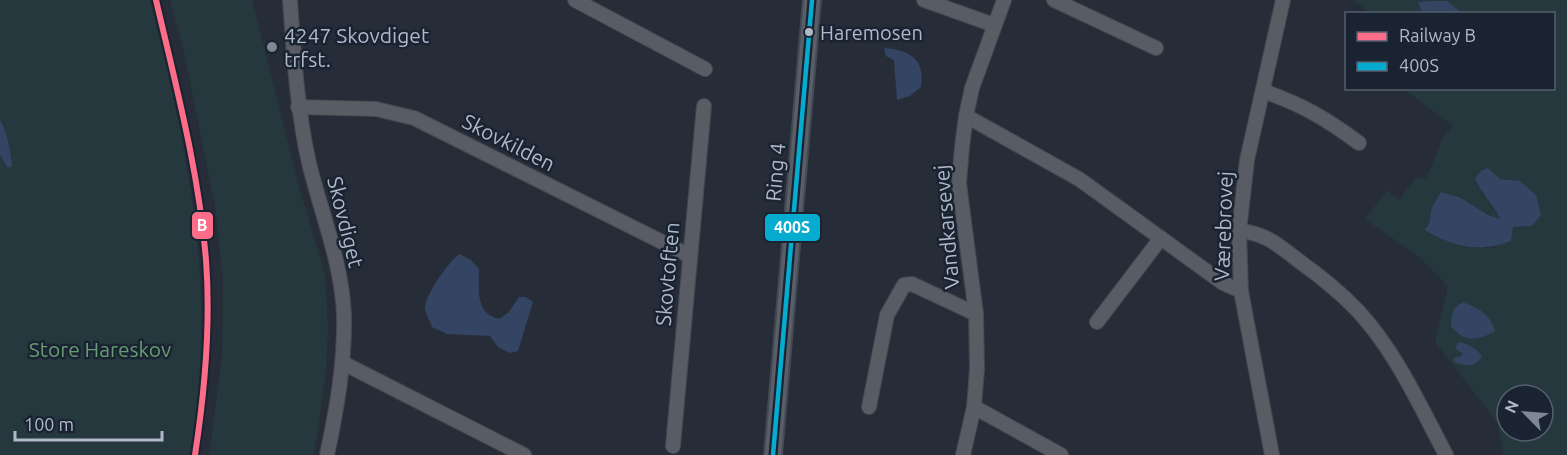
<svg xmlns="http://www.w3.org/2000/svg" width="1567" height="455" font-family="Ubuntu,sans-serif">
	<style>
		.green { fill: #24383d; fill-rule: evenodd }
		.water { fill: #334562 }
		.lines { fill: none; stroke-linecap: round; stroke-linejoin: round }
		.minor-casing { stroke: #444850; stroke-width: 16 }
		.major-casing { stroke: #444a53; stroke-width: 20 }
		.minor { stroke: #585c64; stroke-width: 14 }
		.major { stroke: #5a5e67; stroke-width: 16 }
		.bus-1-casing { stroke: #1a2332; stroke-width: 9 }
		.bus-1 { stroke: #06acd0; stroke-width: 4.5 }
		.rail-1-casing { stroke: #1a2332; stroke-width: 10 }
		.rail-1 { stroke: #fb6d88; stroke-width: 6 }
		.bus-dot { fill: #b0b9c9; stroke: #1a2332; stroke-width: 2 }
		.poi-dot { fill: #808896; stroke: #1a2332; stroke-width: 2 }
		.labels { text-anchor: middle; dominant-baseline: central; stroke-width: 5; stroke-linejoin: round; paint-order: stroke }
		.bus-label { font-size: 20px; fill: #b0b9c9; stroke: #1a2332; text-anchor: start }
		.poi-label { font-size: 21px; fill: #b0b9c9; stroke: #1a2332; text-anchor: start }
		.street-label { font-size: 21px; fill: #b0b9c9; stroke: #1a2332 }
		.park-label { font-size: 21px; fill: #669c74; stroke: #1a2332 }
		.line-badge { stroke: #1a2332; stroke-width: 2 }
		.badge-label { font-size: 16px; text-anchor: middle; font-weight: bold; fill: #fff }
	</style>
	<rect width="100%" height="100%" fill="#272d38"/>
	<!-- green -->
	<g class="green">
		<path d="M0,0H150C188,147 220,303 189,455H0V155L3,159H12L4,126L0,120Z"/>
		<path d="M170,0H252L300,190L325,275L328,329L326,370L317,437L313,455H209L222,356L223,281L215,206L185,56Z"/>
		<path d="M1353,0H1567V455H1504L1497,422L1435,342L1448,286L1418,256L1365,219L1387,190L1399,200L1416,177L1426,179L1443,137L1453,126L1404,89L1554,88V14L1370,13ZM1500,179L1520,181L1536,195L1532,226L1513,227L1494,248L1466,247L1424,230L1461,198L1488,215L1501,219L1480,191ZM1507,395H1543V431H1507Z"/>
	</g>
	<!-- water -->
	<g class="water">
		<path d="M1430,1H1447L1462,13H1422L1418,2Z"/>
		<path d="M884,48C909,50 926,59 921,87L910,96L897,100L894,60L886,56Z"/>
		<path d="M0,120C7,131 11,152 12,166L8,168L0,155Z"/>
		<path d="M1488,168L1500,179L1520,181L1536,195L1541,215L1532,226L1513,227L1511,241C1478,254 1454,246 1424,230L1429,224L1432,207L1441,192L1461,198L1488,215L1500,219C1493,204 1481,194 1475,178L1482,170Z"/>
		<path d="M459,254L471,260L479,269C479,289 475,314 499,319L509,312L519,297H526L533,302L518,351L510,353L498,347L490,336L447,334L432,327C430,321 426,314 425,309C424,296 448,263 459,254Z"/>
		<path d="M1463,302C1479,309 1490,313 1495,331C1478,341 1464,343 1451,326C1452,314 1452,308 1463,302Z"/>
		<path d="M1459,342C1469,344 1477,348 1482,357C1475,368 1465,366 1454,362V358L1460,357L1463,354L1455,348Z"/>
	</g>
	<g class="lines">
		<defs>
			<g id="minor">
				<path d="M290,0C294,55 297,110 309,163C321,213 342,263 344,315C345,362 337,408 327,455"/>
				<path d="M575,0L705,69"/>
				<path d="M924,0L994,25"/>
				<path d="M1054,0L1156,48"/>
				<path d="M1263,91C1303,105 1325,118 1359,143"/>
				<path d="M298,107L376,109L414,118L690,256"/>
				<path d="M966,116L1079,179L1223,283L1241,291"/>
				<path d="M1239,231C1266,233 1278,245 1299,261C1320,276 1340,292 1358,311C1396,352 1420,406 1446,455"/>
				<path d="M1097,322L1161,238"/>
				<path d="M343,363L524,455"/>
				<path d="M869,407L887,315L904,285L912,284L976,314"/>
				<path d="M974,407L1061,455"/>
				<path d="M673,446L704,106"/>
				<path d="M963,455L974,407L977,369L976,314L959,183L962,147L966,116L972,88L1004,0"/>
				<path d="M1272,455L1241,291L1239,231L1247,160L1283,0"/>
			</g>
			<path id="major" d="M773,455L812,0"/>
		</defs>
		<!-- minor casing -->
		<use href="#minor" class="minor-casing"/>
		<!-- major casing -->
		<use href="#major" class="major-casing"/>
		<!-- minor -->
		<use href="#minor" class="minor"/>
		<!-- major -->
		<use href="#major" class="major"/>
		<defs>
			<path id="bus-1" d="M773,455L812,0"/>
		</defs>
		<!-- bus-1 casing -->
		<use href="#bus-1" class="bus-1-casing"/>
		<!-- bus-1 -->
		<use href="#bus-1" class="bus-1"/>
		<defs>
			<path id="rail-1" d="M156,0C176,86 199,172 206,260C211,325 205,390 195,455"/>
		</defs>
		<!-- rail-1 casing -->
		<use href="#rail-1" class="rail-1-casing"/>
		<!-- rail-1 -->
		<use href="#rail-1" class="rail-1"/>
	</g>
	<!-- markers -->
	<circle class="bus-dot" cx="809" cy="32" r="5"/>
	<circle class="poi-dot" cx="272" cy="47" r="6"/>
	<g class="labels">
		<!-- bus labels -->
		<g class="bus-label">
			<text x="820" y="32">Haremosen</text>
		</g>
		<!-- poi labels -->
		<g class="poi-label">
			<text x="284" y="35">4247 Skovdiget<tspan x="284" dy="24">trfst.</tspan></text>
		</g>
		<!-- street labels -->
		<g class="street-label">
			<text transform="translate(509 142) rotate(27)">Skovkilden</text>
			<text transform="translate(775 172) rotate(-85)">Ring 4</text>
			<text transform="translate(346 222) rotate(76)">Skovdiget</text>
			<text transform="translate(1223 226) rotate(-88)">Værebrovej</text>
			<text transform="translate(946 227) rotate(-95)">Vandkarsevej</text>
			<text transform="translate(667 274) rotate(-85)">Skovtoften</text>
		</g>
		<!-- park labels -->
		<g class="park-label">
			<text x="100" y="349">Store Hareskov</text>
		</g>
	</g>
	<g class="line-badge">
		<rect x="191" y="211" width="23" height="29" rx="6" fill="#fb6d88"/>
		<rect x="764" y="213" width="57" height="29" rx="6" fill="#06acd0"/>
	</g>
	<g class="badge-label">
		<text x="202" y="231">B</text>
		<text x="792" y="233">400S</text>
	</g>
	<!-- legend -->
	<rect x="1345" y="12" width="210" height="78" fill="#1a2332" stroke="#565f6e" stroke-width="1.5"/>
	<rect x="1357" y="32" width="30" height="9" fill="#fb6d88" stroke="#565f6e" stroke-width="1.5"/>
	<text x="1399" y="42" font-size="18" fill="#b0b9c9">Railway B</text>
	<rect x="1357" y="62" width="30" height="9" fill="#06acd0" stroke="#565f6e" stroke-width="1.5"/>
	<text x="1399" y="72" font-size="18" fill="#b0b9c9">400S</text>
	<!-- north arrow -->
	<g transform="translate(1525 413) rotate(295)"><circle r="28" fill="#1a2332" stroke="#565f6e" stroke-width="1.5"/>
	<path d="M0-4.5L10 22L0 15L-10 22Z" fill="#808896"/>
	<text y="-9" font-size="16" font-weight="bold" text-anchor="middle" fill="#b0b9c9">N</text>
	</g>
	<!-- scale -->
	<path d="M15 431v9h147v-9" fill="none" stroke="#b0b9c9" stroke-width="3"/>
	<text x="24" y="431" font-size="18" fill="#b0b9c9" stroke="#1a2332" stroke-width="4.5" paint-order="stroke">100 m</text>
</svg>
